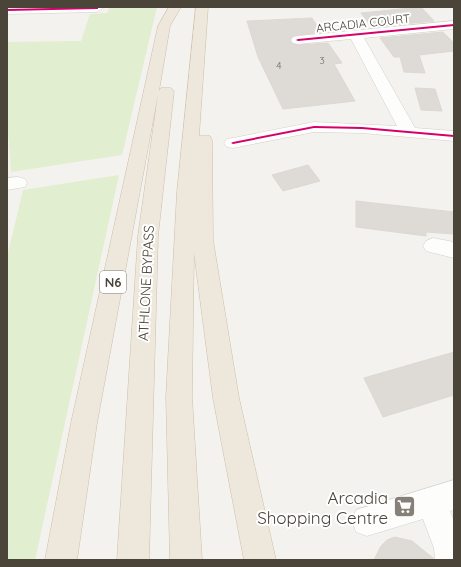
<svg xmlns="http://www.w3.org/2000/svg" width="461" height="567" font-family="Quicksand,sans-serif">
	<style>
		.green { fill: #e1eecf }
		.building { fill: #dedbd6; stroke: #dcd9d4 }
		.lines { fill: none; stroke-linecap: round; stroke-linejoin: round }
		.minor-casing { stroke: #d2d0cb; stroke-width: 1 }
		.highway-casing { stroke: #ccbfa9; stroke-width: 1 }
		.minor { fill: #fdfdfc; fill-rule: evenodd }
		.highway { fill: #ede8db; fill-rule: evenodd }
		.cycleway-casing { stroke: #fff; stroke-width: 3 }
		.cycleway { fill: #d6006c; fill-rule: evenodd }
		.labels { text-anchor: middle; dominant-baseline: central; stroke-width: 4; stroke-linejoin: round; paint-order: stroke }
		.far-number-label { font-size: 10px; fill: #706a61 }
		.far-street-label { font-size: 12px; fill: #4b4439; stroke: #fff }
		.shield { fill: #fff; stroke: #817c74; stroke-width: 1 }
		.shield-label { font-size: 13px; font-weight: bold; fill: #4b4439 }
		.street-label { font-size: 14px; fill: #4b4439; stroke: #fff }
		.near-poi-label { font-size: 17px; fill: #4b4439; stroke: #fff; text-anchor: end }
	</style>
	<rect width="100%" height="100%" fill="#f4f2ee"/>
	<!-- green -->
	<g class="green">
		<path d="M110,7H157L122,155L11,172L7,117V42L81,41L90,14L107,13Z"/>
		<path d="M119,175L35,560H7V257L23,190Z"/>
	</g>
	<!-- building -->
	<g class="building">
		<path d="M421,7L434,21L372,27L361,13Z"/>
		<path d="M312,18L321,32L293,36L290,41L293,44L298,45L328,43L342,63L334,64L355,101L283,109L258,57L247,21Z"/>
		<path d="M443,32L454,43V51L419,55L425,73L404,72L400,57H394L380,38Z"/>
		<path d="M415,88L435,89L442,111L421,110Z"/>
		<path d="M308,165L320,181L283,191L272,175Z"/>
		<path d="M356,201L454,212V234L426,232V236L356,227Z"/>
		<path d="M454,352V395L383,417L364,378Z"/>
		<path d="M395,537L412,541L433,558V560H374L381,546L387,540Z"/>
	</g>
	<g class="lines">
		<defs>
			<g id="minor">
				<path d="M7,7H102L103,8L97,12L7,14Z"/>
				<path d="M454,21V29L364,38L415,128L454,131V141L362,133L314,132L233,148L227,147L224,143L227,139L233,138L314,122L397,126L351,39L298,44L293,43L291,40L293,37L298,36Z"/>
				<path d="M18,177L25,179L27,183L25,187L7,190V178Z"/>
				<path d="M433,238L454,242V258L426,251L423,246L426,241Z"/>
				<path d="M454,480V510L450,511L454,521V560H435L434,548L423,519L367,536L356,532L352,521L356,510Z"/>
			</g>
			<g id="highway">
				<path d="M169,7H181L170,26L159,91L161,88H171L174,91L158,236L149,560H117L138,236L158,94L97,423L77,560H45L71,423L158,26Z"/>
				<path d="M196,7H208L199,136H210L212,140L213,240L239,398L276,560H244L213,398L194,253L192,397L202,560H170L166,397L177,192Z"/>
			</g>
		</defs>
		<!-- minor casing -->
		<use href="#minor" class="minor-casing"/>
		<!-- highway casing -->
		<use href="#highway" class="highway-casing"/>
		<!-- minor -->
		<use href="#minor" class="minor"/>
		<!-- highway -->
		<use href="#highway" class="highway"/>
		<defs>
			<g id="cycleway">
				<path d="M98,7V9H97L7,11V9Z"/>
				<path d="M454,24V26L298,41L296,40L298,39Z"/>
				<path d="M314,126L362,127L454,135V137L362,129L314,128L233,144L231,143L233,142Z"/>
			</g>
		</defs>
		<!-- cycleway casing -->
		<use href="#cycleway" class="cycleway-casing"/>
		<!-- cycleway -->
		<use href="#cycleway" class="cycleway"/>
	</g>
	<!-- icons -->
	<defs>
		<symbol id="supermarket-square" viewBox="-11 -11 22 22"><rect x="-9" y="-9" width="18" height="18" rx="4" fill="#868178" stroke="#fff"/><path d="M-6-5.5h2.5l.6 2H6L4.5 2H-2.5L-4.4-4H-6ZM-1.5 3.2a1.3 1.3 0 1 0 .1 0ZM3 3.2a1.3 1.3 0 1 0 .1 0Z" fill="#fff"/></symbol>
	</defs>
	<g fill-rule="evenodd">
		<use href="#supermarket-square" x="392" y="494" width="25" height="25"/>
	</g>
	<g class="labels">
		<!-- far-number labels -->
		<g class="far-number-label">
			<text x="322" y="60">3</text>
			<text x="279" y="65">4</text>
		</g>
		<!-- far-street labels -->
		<g class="far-street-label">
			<text transform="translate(363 23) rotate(-6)">ARCADIA COURT</text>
		</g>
		<!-- shield labels -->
		<rect class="shield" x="100" y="271" width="26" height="22" rx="3"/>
		<g class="shield-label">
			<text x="113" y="282">N6</text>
		</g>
		<!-- street labels -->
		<g class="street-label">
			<text transform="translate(146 283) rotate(-87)">ATHLONE BYPASS</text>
		</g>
		<!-- near-poi labels -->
		<g class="near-poi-label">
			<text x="388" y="497">Arcadia<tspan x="388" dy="20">Shopping Centre</tspan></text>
		</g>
	</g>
	<!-- border -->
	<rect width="461" height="567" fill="none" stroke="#4b4439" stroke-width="16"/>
</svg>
